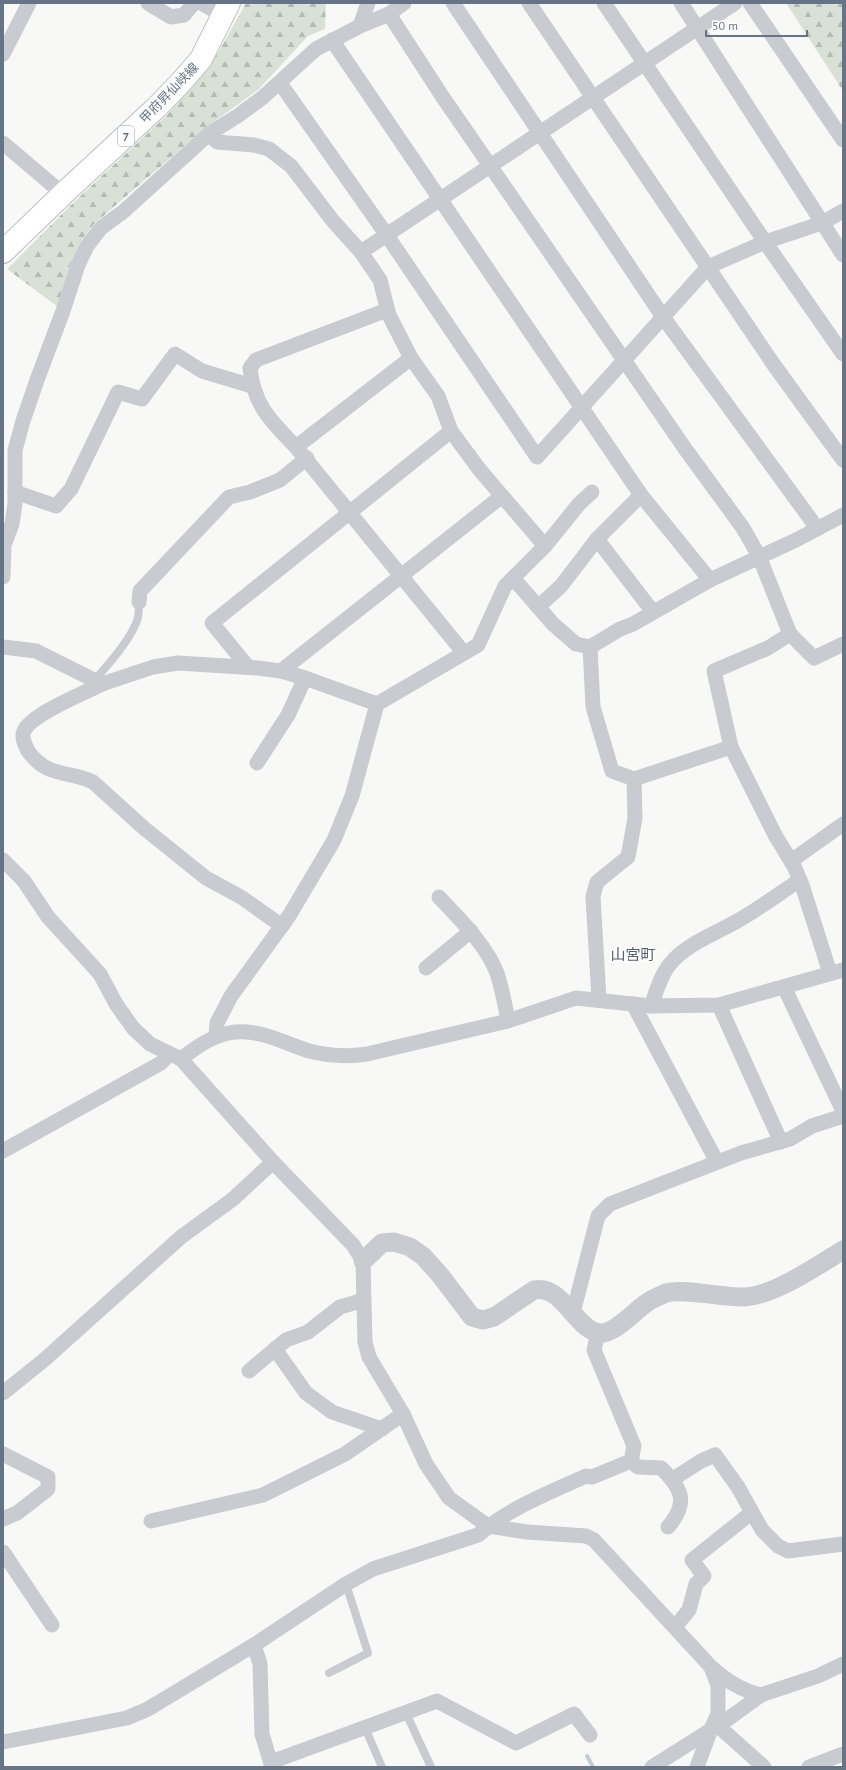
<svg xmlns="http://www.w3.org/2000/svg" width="846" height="1770" font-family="'PT Sans','Noto Sans JP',sans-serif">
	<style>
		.forest { fill: url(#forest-firs) }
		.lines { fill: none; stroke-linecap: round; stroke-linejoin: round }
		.stream { stroke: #c3ccd2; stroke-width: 4 }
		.primary-casing { stroke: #bbbec2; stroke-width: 24 }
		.service { stroke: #c8cbcf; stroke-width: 8 }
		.minor { stroke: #c8cbcf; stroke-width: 15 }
		.tertiary { stroke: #c8cbcf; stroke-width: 19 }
		.primary { stroke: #fff; stroke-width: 22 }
		.labels { text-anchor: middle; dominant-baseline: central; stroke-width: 4; stroke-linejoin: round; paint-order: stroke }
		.shield { fill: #fff; stroke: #949eac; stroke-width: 1 }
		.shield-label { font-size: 12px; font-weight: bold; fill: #667488 }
		.street-label { font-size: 13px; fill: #667488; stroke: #fff }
		.quarter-label { font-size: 15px; fill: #555e6d; stroke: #fff }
	</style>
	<defs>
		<pattern id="forest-firs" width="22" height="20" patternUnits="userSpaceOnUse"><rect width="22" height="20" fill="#d9e1d7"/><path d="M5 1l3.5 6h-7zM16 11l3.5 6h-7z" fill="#b4bbb4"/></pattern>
	</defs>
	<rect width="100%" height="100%" fill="#f8f9f6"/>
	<!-- forest -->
	<g class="forest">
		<path d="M246,3H326L325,29L308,36L259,89L204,129L94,224L81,241L70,265L58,307L7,269L73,203L165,117L201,77L219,51Z"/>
		<path d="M786,3H843V91Z"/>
	</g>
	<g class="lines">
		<!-- stream -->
		<path class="stream" d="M587,1756L593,1767"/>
		<defs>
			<path id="primary" d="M3,252L63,194L157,107L183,80L201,59L229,3"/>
		</defs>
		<!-- primary casing -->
		<use href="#primary" class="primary-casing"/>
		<!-- service -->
		<g class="service">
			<path d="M95,680C110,662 128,643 137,621C139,615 139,608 139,602"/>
			<path d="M329,1673L368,1653L346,1584"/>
			<path d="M406,1713L431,1767"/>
			<path d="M365,1728L382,1767"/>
		</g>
		<!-- minor -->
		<g class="minor">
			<path d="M148,3L171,17L184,15L194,3"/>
			<path d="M201,3L224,16"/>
			<path d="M453,3L663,317L817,528"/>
			<path d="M529,3L774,365L843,460"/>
			<path d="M604,3L765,242L843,354"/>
			<path d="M681,3L843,255"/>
			<path d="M750,3L843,140"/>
			<path d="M389,14L442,96L686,450L743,528L759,556L790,634L814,658L843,644"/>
			<path d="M360,26L368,3"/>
			<path d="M332,40L641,495L710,580"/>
			<path d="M3,54L29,3"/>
			<path d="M280,83L386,234L537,457L708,267L765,242L822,223L843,211"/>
			<path d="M3,143L63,194"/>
			<path d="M361,252L735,3"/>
			<path d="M411,358L296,447L464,653"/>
			<path d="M296,447C271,421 254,406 250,368L256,360L387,310"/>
			<path d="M15,492L56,506L71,489L118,392L142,399L175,354L202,371L252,386"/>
			<path d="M597,539L653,612"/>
			<path d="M545,546L579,504L592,492"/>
			<path d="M3,577L4,545L12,524L15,503V450L23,421L37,380L63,311L78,265L87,246L101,228L124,211L209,134L239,115L262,98L316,49L360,26L389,14L404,3"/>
			<path d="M513,578L553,624L576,644L590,647L620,629L633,624L710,580L796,540L843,515"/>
			<path d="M139,602L140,591L229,497L250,492L280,480L307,458"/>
			<path d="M538,607L561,586L597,539L641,495"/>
			<path d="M790,634L768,648L714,671L731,747L775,835L794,866L802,885L830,973"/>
			<path d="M3,647L36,651L102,684L153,667L178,663L258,668L281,671L305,678L377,704L478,645L505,586L545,546L479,469L451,431L438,396L411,358L389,315L380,280L361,252L333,221L291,166L269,149L254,145L217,142L209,134"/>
			<path d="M590,647L593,707L612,771L634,779L731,747"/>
			<path d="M248,667L212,623L451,431"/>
			<path d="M281,671L502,496"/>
			<path d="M102,684C85,693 31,714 24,731C21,737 25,745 28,751C33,758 40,765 49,769C63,775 79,775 93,782L145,829L206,878L241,897L282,926"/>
			<path d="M257,763L288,715L305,678"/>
			<path d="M3,860L24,881L48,917L100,974L116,1004L133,1028L150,1044L181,1059L273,1162L353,1245L363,1261L365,1342L369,1357L403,1414L426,1464L449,1498L488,1526L527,1532L586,1536L594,1540L711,1667L718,1685V1714L711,1729L697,1767"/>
			<path d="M791,861L843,824"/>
			<path d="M439,897C460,920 485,943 497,973C502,988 505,1005 508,1021"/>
			<path d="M426,968L471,931"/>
			<path d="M784,987L843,1111"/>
			<path d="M599,1000L593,896L597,882L628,857L635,818L634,779"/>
			<path d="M633,1004L717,1162"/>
			<path d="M719,1005L781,1142"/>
			<path d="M651,1006C656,993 660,976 670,964C686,944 717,933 739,920C760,908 780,893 800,880"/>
			<path d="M216,1036L217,1023L231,996L289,916L334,840L352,796L377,704"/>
			<path d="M181,1059C195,1048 210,1037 229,1033C256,1027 284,1043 309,1051C329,1056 348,1057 367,1054L508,1021L576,998L651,1006L719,1005L843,970"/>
			<path d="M3,1151L161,1063L169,1054"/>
			<path d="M573,1313L598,1216L610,1204L741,1153L790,1139L812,1126L843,1116"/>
			<path d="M275,1349L306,1393L332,1412L382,1429"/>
			<path d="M249,1371L286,1340L308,1332L340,1307L364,1300"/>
			<path d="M3,1393L44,1360L181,1237L233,1199L273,1162"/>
			<path d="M3,1454L48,1477V1489L17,1513L3,1519"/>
			<path d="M631,1461L638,1467L661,1468C682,1488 689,1503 668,1527"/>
			<path d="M673,1479L701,1461L715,1455L738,1487L762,1530L778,1546L788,1551L843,1544"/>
			<path d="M151,1521L263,1495L345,1454L403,1414"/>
			<path d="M3,1552L52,1625"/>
			<path d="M675,1627L689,1610L696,1584L704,1576L692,1560L751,1513"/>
			<path d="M254,1645L260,1664L262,1734L272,1767"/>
			<path d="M712,1668C727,1681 741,1690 761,1695"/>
			<path d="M717,1725L764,1767"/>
			<path d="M3,1742L127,1718L148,1709L254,1645L346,1584L373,1569L478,1535C509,1508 549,1493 586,1476L592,1477L631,1461L634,1446L594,1350L598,1333"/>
			<path d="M271,1762L437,1701L516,1743L574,1714L590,1735"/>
			<path d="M652,1767L728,1719L761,1695L818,1676L843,1664"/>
			<path d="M809,1767L843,1754"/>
		</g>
		<!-- tertiary -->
		<path class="tertiary" d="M363,1261L382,1243L394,1242L410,1247L423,1256L440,1275L472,1317L483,1320L494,1317L534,1290C563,1284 576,1331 600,1333C614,1334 634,1312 645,1304C651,1299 659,1296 666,1293C686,1288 723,1298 745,1297C775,1295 817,1266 843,1250"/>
		<!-- primary -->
		<use href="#primary" class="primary"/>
	</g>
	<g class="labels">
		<!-- shield labels -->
		<rect class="shield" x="118" y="126" width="16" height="20" rx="3"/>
		<g class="shield-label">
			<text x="126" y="136">7</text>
		</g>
		<!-- street labels -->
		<g class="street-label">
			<text transform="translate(169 93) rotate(-46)">甲府昇仙峡線</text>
		</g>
		<!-- quarter labels -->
		<g class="quarter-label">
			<text x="633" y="954">山宮町</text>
		</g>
	</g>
	<!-- border -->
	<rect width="846" height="1770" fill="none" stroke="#667488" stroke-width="8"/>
	<!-- scale -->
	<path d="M706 30v6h101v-6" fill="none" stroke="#667488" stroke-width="2"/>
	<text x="712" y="30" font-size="12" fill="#667488" stroke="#ffffff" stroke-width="3" paint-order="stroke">50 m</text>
</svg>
